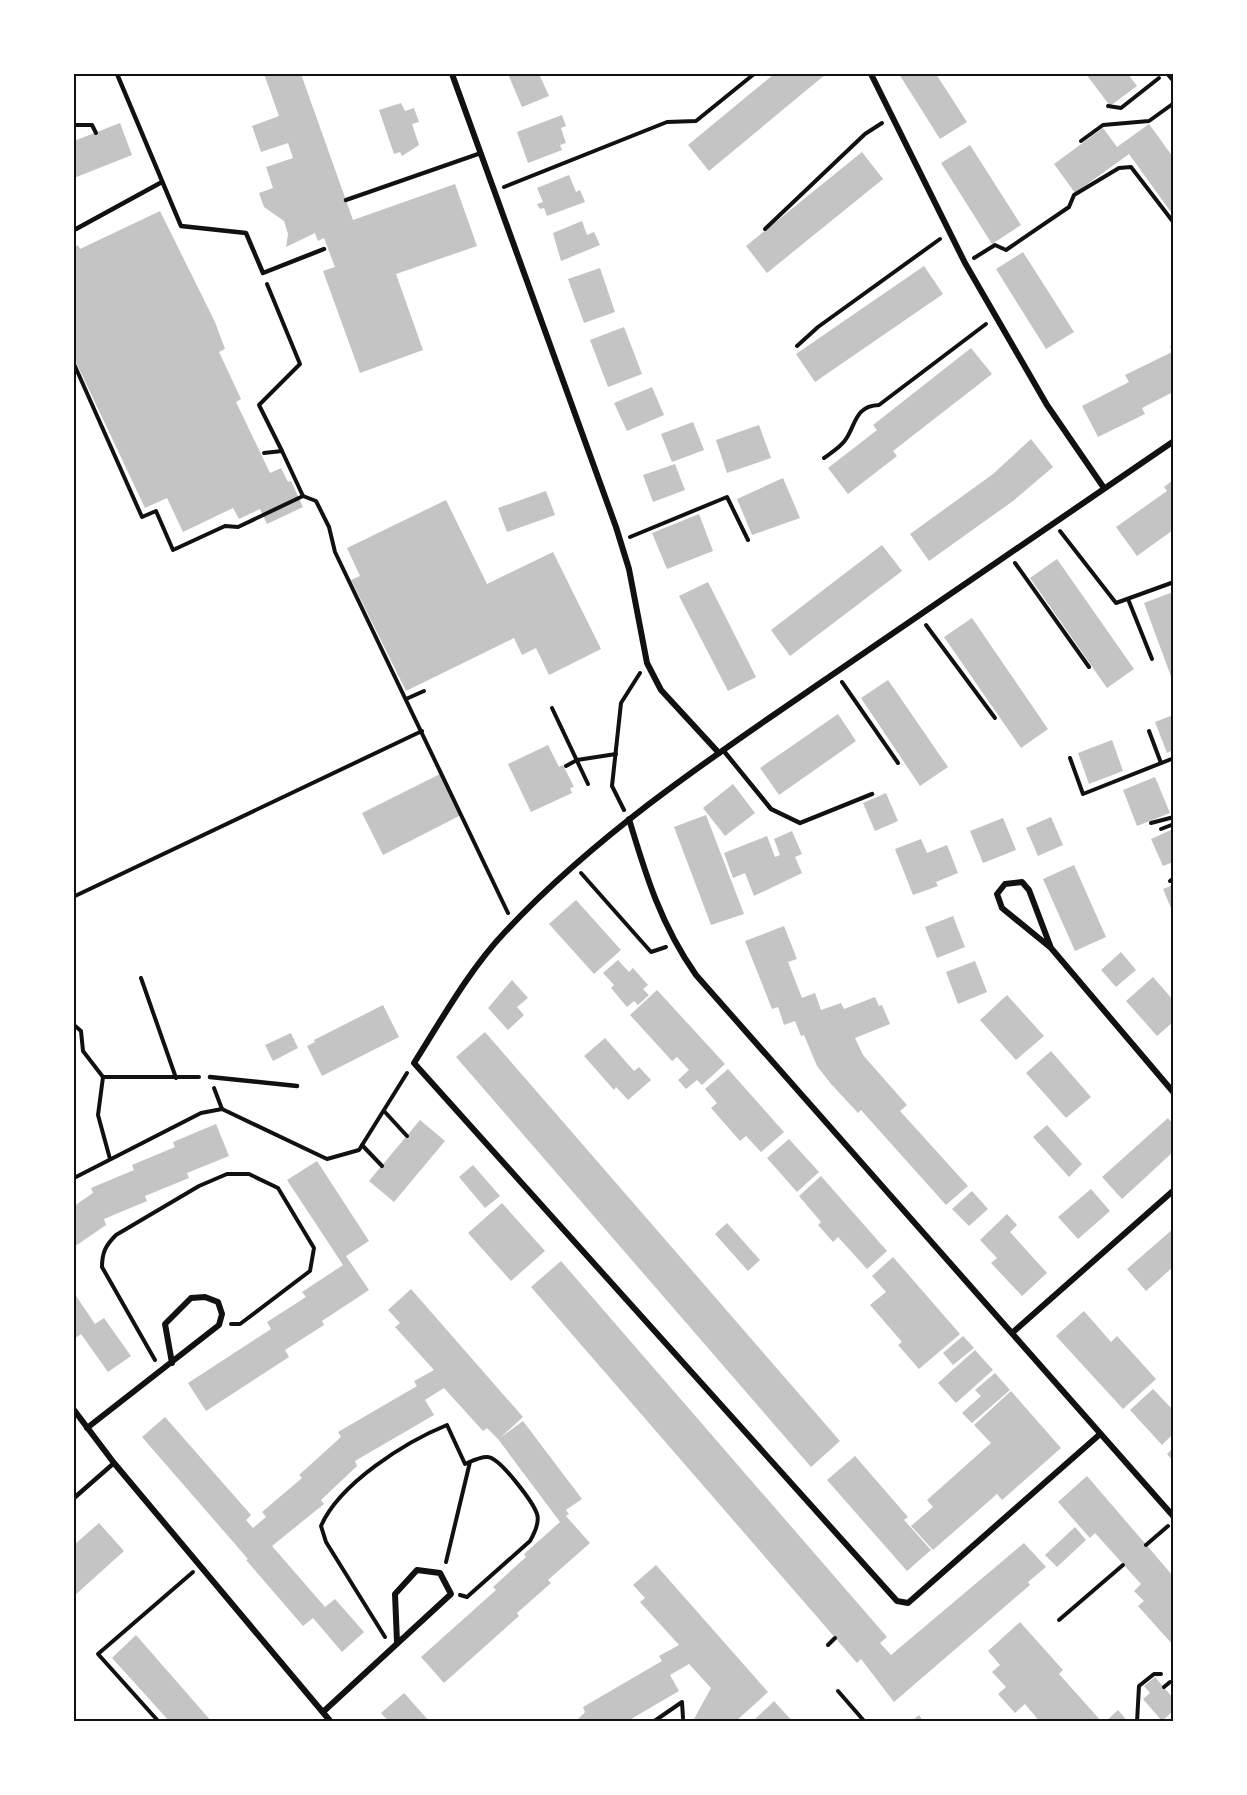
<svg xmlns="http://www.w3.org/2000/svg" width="1247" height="1795" font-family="Manrope,sans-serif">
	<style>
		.building { fill: #c4c4c4 }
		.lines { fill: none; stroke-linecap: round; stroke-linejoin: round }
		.path { stroke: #111; stroke-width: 4 }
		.service { stroke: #111; stroke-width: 4.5 }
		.minor { stroke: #111; stroke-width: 6 }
		.neatline { fill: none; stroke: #111; stroke-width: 2 }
	</style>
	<rect width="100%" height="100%" fill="#fff"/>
	<!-- building -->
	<g class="building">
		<path d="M264,74H301L353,220L455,184L477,246L396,274L423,350L360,373L323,271L335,267L324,238L318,241L315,233L286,247L288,234L284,221L264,207L259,193L273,188L266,167L293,158L288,143L261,152L252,126L279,116Z"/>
		<path d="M508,74H539L549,96L522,107Z"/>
		<path d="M774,74H826L709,171L688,145Z"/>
		<path d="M899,74H936L967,122L940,139Z"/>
		<path d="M1086,74H1128L1137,86L1110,106Z"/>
		<path d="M401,103L405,111L414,108L419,122L412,124L419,145L402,156L400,152L394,154L379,110Z"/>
		<path d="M562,115L566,126L561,128L566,143L560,145L562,150L528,163L517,132Z"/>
		<path d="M120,123L132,155L74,178V141Z"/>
		<path d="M1149,124L1173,157V215L1129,154L1075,193L1054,164L1103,128L1117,147Z"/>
		<path d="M970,145L1021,225L992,244L941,163Z"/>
		<path d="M862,152L883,179L767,273L746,246Z"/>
		<path d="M569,175L576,192L580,190L585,202L547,216L544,208L540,209L537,204L543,202L537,188Z"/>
		<path d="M160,211L215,322L225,349L219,352L241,399L236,402L270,473L281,468L288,482L291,481L303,507L267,524L260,509L239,519L233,508L183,532L167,498L145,508L74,358V248L78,245L80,249Z"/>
		<path d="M582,221L587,235L594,232L600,245L561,261L553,233Z"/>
		<path d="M1023,252L1074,332L1046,349L996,269Z"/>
		<path d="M924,266L943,294L815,382L796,354Z"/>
		<path d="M600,268L615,312L584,323L568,279Z"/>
		<path d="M624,327L642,374L608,387L590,340Z"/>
		<path d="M1173,344V392L1142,408L1145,414L1098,437L1082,406L1129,382L1125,375L1172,352L1170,346Z"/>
		<path d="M971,348L992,374L893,451L897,456L848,494L828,468L877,430L873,425Z"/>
		<path d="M652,387L664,415L627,431L614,403Z"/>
		<path d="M693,422L704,450L672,462L661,434Z"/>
		<path d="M759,425L771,458L727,473L716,440Z"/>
		<path d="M1031,439L1053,467L1013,501L929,561L910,534L993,474Z"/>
		<path d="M675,464L685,490L653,502L643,475Z"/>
		<path d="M783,478L800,518L752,535L737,499Z"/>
		<path d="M1173,480V530L1137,556L1116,527L1167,491L1164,487Z"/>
		<path d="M546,491L555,515L507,532L498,508Z"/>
		<path d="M446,500L487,584L553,552L601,649L549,675L536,648L522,655L514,638L406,691L351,580L360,576L347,548Z"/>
		<path d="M699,514L713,551L667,569L652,533Z"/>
		<path d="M882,545L902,571L790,656L771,630Z"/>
		<path d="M1057,559L1134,669L1107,688L1030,578Z"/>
		<path d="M708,582L756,677L728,691L679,596Z"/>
		<path d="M1173,592V682L1144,603Z"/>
		<path d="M972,618L1048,729L1021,748L944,637Z"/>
		<path d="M888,680L948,767L920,786L861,698Z"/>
		<path d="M838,714L856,741L779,795L760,768Z"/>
		<path d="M1173,715V750L1167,753L1155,722Z"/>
		<path d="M1112,740L1123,771L1089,784L1078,753Z"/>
		<path d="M548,745L559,767L563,765L574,787L570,788L572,793L531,812L508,764Z"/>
		<path d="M440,774L461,815L383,855L362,813Z"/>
		<path d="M1155,777L1170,813L1137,826L1123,790Z"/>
		<path d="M733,784L755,813L725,836L703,808Z"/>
		<path d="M886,793L898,821L875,831L863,803Z"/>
		<path d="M706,815L744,914L711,925L674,827Z"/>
		<path d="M1051,817L1063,845L1038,856L1026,828Z"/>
		<path d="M1003,818L1016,850L983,863L970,831Z"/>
		<path d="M1173,829V862L1163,866L1151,839Z"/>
		<path d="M792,831L802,854L795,857L802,873L754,896L745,873L733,878L724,853L767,836L775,857L780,855L774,839Z"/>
		<path d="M921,839L927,853L947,845L958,873L936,882L938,886L913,895L895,849Z"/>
		<path d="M1074,865L1106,937L1075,951L1043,879Z"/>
		<path d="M1173,885V913L1163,889Z"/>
		<path d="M576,900L621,950L594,974L549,924Z"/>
		<path d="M953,916L965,947L937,958L925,927Z"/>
		<path d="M784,926L797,959L788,962L802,998L815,993L821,1010L841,1003L844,1009L875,997L879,1006L882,1005L890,1024L855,1038L863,1055L907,1105L900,1111L968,1186L946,1205L861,1110L858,1113L831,1084L817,1066L804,1035L801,1036L795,1021L784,1025L778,1007L772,1009L745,941Z"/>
		<path d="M1121,952L1136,970L1116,987L1101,970Z"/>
		<path d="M618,960L629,972L633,968L648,985L643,989L649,995L638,1005L634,1001L627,1007L611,988L614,985L603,973Z"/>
		<path d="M975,961L987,992L958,1004L946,972Z"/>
		<path d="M1153,977L1173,1000V1022L1157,1036L1126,1001Z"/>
		<path d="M512,980L528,998L517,1007L524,1015L508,1030L488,1008Z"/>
		<path d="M657,990L725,1064L702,1085L697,1080L686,1089L678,1080L689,1070L677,1057L672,1061L630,1015Z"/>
		<path d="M1007,995L1044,1036L1016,1060L980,1020Z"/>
		<path d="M383,1005L399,1037L322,1076L307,1046L315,1042L314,1040Z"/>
		<path d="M485,1032L840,1441L811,1467L456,1057Z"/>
		<path d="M291,1033L298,1048L273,1061L265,1045Z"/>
		<path d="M605,1038L634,1071L639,1067L651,1080L628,1100L616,1087L614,1090L584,1056Z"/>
		<path d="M1051,1051L1091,1097L1066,1118L1026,1073Z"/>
		<path d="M728,1069L784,1132L761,1152L746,1136L740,1141L711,1108L717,1103L705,1089Z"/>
		<path d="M1168,1118L1173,1124V1152L1122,1199L1102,1177Z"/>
		<path d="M420,1120L445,1141L394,1202L369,1181Z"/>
		<path d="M216,1124L229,1156L187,1173L189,1178L145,1196L147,1201L104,1219L106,1225L74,1247V1206L93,1193L91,1188L134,1170L132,1165L175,1147L173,1142Z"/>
		<path d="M1047,1125L1082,1164L1069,1177L1033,1137Z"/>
		<path d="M789,1139L819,1172L797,1192L767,1158Z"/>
		<path d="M317,1161L369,1241L346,1256L369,1290L322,1321L324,1325L285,1350L289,1357L206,1411L188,1383L271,1329L267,1322L306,1297L302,1292L343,1265L287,1180Z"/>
		<path d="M473,1165L500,1196L485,1208L459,1177Z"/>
		<path d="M821,1176L887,1251L867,1269L838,1237L833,1242L818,1225L821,1222L799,1196Z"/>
		<path d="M1091,1189L1110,1211L1078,1239L1058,1217Z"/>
		<path d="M972,1191L988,1209L969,1226L952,1209Z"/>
		<path d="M502,1203L545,1251L511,1281L468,1233Z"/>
		<path d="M1007,1214L1017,1225L1010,1232L1047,1273L1022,1296L991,1263L997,1258L980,1240Z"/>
		<path d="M727,1223L760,1260L748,1271L715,1234Z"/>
		<path d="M1173,1229V1267L1146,1291L1127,1269Z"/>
		<path d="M893,1257L960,1334L919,1369L898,1345L902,1342L870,1305L886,1292L872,1276Z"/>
		<path d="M561,1261L887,1637L880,1643L891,1655L1024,1543L1046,1567L1028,1582L1030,1585L894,1702L861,1659L857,1663L531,1287Z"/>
		<path d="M411,1289L523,1417L500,1438L523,1421L582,1499L566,1510L569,1514L566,1516L590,1543L548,1580L551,1583L517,1613L519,1616L444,1683L421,1657L496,1590L493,1587L526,1557L524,1554L560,1522L498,1439L487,1428L483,1431L444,1388L425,1400L434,1415L355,1461L357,1466L321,1500L324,1504L272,1546L325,1607L335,1599L364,1632L342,1652L313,1618L303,1626L246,1560L248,1559L142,1437L165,1417L251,1515L246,1520L253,1528L266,1517L262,1512L302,1478L299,1475L341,1437L338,1432L417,1386L414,1381L434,1370L395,1327L400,1323L388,1310Z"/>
		<path d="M74,1293L95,1324L104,1318L131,1356L108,1372L81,1334L74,1339Z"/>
		<path d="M1084,1311L1111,1342L1117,1336L1156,1379L1123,1409L1056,1336Z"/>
		<path d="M963,1336L974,1348L953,1365L943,1353Z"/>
		<path d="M975,1350L993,1370L956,1403L938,1383Z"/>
		<path d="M995,1373L1010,1390L972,1423L962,1413L981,1396L975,1390Z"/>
		<path d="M1153,1389L1173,1410V1434L1162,1445L1130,1410Z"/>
		<path d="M1011,1391L1061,1448L1002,1500L997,1494L933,1550L911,1526L933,1507L927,1500L991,1443L974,1425Z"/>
		<path d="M1173,1448V1461L1167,1454Z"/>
		<path d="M855,1456L908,1517L904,1520L931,1550L907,1571L827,1480Z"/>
		<path d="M1087,1476L1173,1576V1645L1138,1606L1144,1601L1134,1591L1141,1584L1095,1533L1090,1538L1058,1502Z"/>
		<path d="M99,1523L124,1551L74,1596V1545Z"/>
		<path d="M1075,1527L1086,1540L1057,1567L1045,1555Z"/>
		<path d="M656,1565L768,1692L735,1722H698L694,1719L711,1688L689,1664L670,1675L679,1691L626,1722H575L585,1712L583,1707L662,1661L659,1656L679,1645L640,1602L645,1598L633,1585Z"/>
		<path d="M1020,1622L1063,1670L1059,1674L1102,1722H1040L1025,1704L1015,1713L998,1694L1006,1687L992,1672L1000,1665L988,1651Z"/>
		<path d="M136,1635L212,1722H170L112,1658Z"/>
		<path d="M1155,1677L1173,1698V1711L1162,1721L1143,1699L1150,1693L1144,1686Z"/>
		<path d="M404,1693L430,1722H389L381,1713Z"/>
		<path d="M774,1701L793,1722H752Z"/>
		<path d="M1118,1710L1128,1722H1105Z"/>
		<path d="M919,1715L924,1722H911Z"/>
	</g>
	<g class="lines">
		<!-- path -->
		<g class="path">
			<path d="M1108,106L1121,108L1159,78"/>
			<path d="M74,125H92L96,133"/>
			<path d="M1081,141L1103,125L1149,121L1174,103"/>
			<path d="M504,187L667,122L696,121L754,74"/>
			<path d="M765,229L865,134L882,123"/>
			<path d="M974,258L995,245L1006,250L1069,207L1074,195L1119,168L1131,167L1174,223"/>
			<path d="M267,284L300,364L259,405L282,451"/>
			<path d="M797,346L818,327L940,239"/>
			<path d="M74,364L142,517L156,511L173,550L225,526L238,527L303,496L316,501L329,527L335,552L508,913"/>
			<path d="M264,453L282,451L303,496"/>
			<path d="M824,458C831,453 842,446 846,439C856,424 855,406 879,405L986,324"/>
			<path d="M1060,531L1116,603L1174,582"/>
			<path d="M630,537L727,497L748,540"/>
			<path d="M1015,563L1089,667"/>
			<path d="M1128,599L1152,659"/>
			<path d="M926,625L995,718"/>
			<path d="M842,682L898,763"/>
			<path d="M406,699L424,691"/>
			<path d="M552,708L588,784"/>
			<path d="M1149,731L1161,763"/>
			<path d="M1070,758L1083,794L1174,758"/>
			<path d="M566,766L577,760L616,754"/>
			<path d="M624,810L612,786L621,703L640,673"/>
			<path d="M1151,823L1174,817"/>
			<path d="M1161,829L1174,824"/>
			<path d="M581,873L651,952L666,947"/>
			<path d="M1170,881L1174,878"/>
			<path d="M75,896L422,731"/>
			<path d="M141,978L176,1078"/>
			<path d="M74,1025L81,1031L83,1051L103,1077"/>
			<path d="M214,1088L222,1109"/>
			<path d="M384,1111L407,1136"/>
			<path d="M362,1145L382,1166"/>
			<path d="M110,1159L98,1115L103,1077H199"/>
			<path d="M74,1178L201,1113L222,1109L327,1159L359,1150L407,1073"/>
			<path d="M155,1360L102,1267C102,1252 106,1245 116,1235L199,1186L227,1174H249L278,1188L314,1248L310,1271L240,1324H231"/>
			<path d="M1146,1545L1168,1526"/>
			<path d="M446,1562L470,1462"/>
			<path d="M1059,1620L1123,1565"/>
			<path d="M385,1637L326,1542L321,1526C339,1484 405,1442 447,1425L465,1464C472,1461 481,1456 488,1457C500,1458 533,1502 537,1514C540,1523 534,1534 530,1541L467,1597L460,1595"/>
			<path d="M828,1645L835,1638"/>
			<path d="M1164,1687L1170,1682"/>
			<path d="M838,1691L865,1722"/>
			<path d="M159,1722L98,1654L193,1572"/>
			<path d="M653,1722L682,1702L683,1718"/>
			<path d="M1137,1722L1139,1686L1154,1674H1161"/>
		</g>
		<!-- service -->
		<g class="service">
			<path d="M117,74L181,226L246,233L263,273L324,249"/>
			<path d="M346,200L481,153"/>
			<path d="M76,229L162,182"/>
			<path d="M723,750L771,809L800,823L872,794"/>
			<path d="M210,1077L297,1086"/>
			<path d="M74,1498L114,1463"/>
		</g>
		<!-- minor -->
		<g class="minor">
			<path d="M452,74L616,527L629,569L647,663L661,690L719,753"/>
			<path d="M871,74L965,263L1047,405L1104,488"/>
			<path d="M1169,74L1174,80"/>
			<path d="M629,819C646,876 661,925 696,975L1174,1517"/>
			<path d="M1051,948L1029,890L1022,882L1005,884L997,894L1002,908L1051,948L1174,1093"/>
			<path d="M1012,1333L1174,1190"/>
			<path d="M74,1410L114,1463L331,1722"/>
			<path d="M87,1428L219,1325L222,1314L218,1302L205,1297L191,1298L165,1324L172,1363"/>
			<path d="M1099,1435L908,1603L897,1601L414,1063C442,1019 469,970 505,932C600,831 715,755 829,677C944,598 1059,520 1174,441"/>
			<path d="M323,1712L451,1594L440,1573L417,1570L395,1594L397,1642"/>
		</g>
	</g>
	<!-- border -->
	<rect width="1247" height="1795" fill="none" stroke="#ffffff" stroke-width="150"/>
	<rect x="75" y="75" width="1097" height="1645" class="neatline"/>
</svg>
